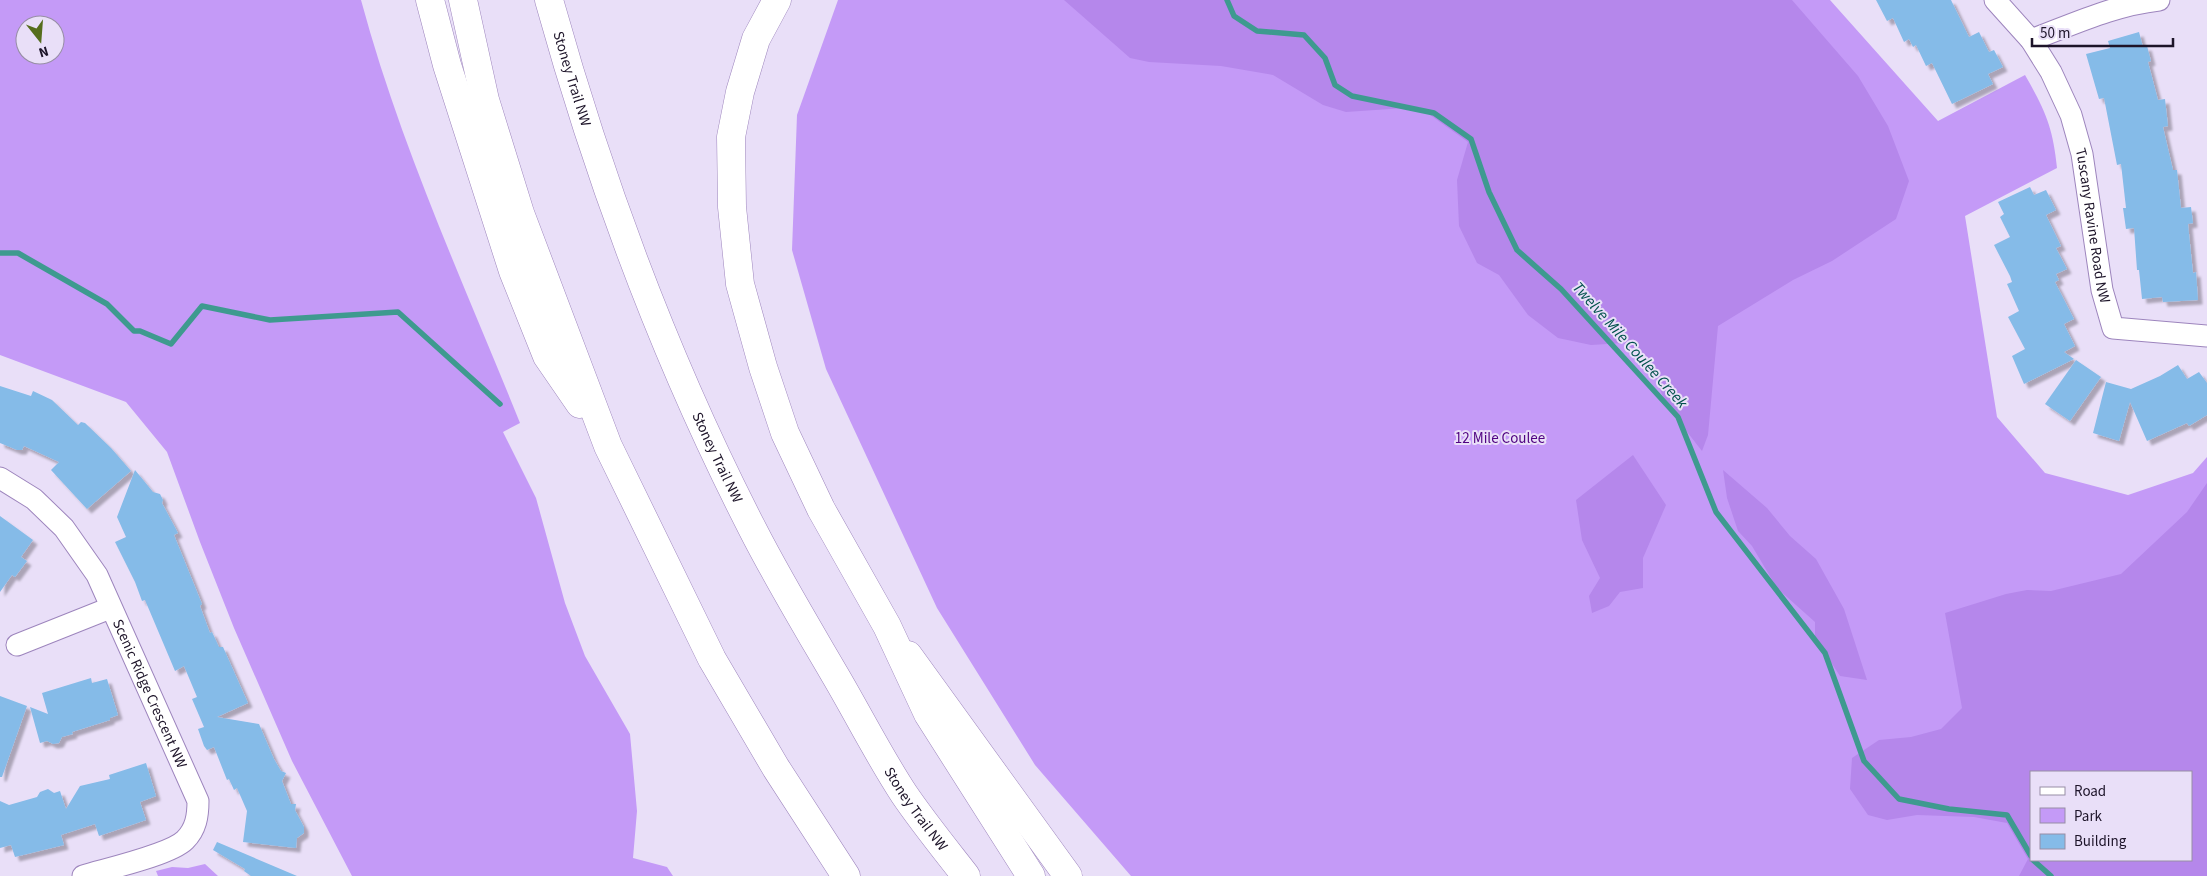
<svg xmlns="http://www.w3.org/2000/svg" width="2207" height="876" font-family="'Source Sans 3',sans-serif">
	<style>
		.green { fill: #c49af7; fill-rule: evenodd }
		.forest { fill: #b587eb; fill-rule: evenodd }
		.lines { fill: none; stroke-linecap: round; stroke-linejoin: round }
		.stream { stroke: #3e9a8f; stroke-width: 5.5 }
		.building { fill: #85bbe8; filter: url(#shadow) }
		.minor-casing { stroke: #9d85bd; stroke-width: 23 }
		.tertiary-casing { stroke: #9d85bd; stroke-width: 29 }
		.motorway-casing { stroke: #9d85bd; stroke-width: 29 }
		.minor { stroke: #fff; stroke-width: 21 }
		.tertiary { stroke: #fff; stroke-width: 28 }
		.motorway { stroke: #fff; stroke-width: 28 }
		.labels { text-anchor: middle; dominant-baseline: central; stroke-width: 4; stroke-linejoin: round; paint-order: stroke }
		.street-label { font-size: 15px; fill: #1d1429; stroke: #e9dff8 }
		.park-label { font-size: 15px; fill: #500482; stroke: #e9dff8 }
		.water-label { font-size: 16px; font-style: italic; fill: #00524b; stroke: #e9dff8 }
	</style>
	<defs>
		<filter id="shadow"><feDropShadow dx="4.5" dy="4.5" stdDeviation="1" flood-color="#0004"/></filter>
	</defs>
	<rect width="100%" height="100%" fill="#e9dff8"/>
	<!-- green -->
	<g class="green">
		<path d="M0,0H361C400,145 464,284 520,423L503,432L536,498L565,603L585,656L630,734L637,811L633,858L667,867L673,876H352L292,761L234,628L200,542L167,452L126,402L0,355ZM25,25H55V55H25Z"/>
		<path d="M838,0H1830L1938,121L2025,75C2045,110 2053,127 2057,168L1965,216L1997,417L2045,473L2128,495L2193,473L2207,457V876H1131L1035,765L937,608L826,369L792,250L797,115ZM2031,772H2191V860H2031Z"/>
		<path d="M205,864L218,876H158L156,871L172,867L188,868Z"/>
	</g>
	<!-- forest -->
	<g class="forest">
		<path d="M1064,0H1792L1858,76L1888,126L1909,181L1896,219L1832,261L1793,280L1718,326L1708,435L1702,451L1666,405L1648,357L1624,343L1591,345L1558,338L1528,315L1499,275L1477,263L1459,226L1457,180L1468,142L1419,107L1346,112L1323,105L1273,75L1221,66L1149,62L1130,58Z"/>
		<path d="M1633,455L1666,505L1643,558V588L1620,592L1609,606L1592,613L1589,596L1600,578L1582,540L1576,500Z"/>
		<path d="M1723,470L1767,508L1790,536L1816,559L1844,609L1867,680L1840,676L1815,638V622L1777,588L1752,546L1738,531L1727,498Z"/>
		<path d="M2207,483V876H2019L2028,859L2007,823L1974,817L1917,815L1887,820L1868,815L1850,789L1852,758L1879,740L1911,737L1941,729L1962,708L1945,613L2006,594L2027,590L2051,591L2121,574L2187,512ZM2191,772V860H2031V772Z"/>
	</g>
	<g class="lines">
		<!-- stream -->
		<g class="stream">
			<path d="M1227,0L1234,16L1257,31L1304,35L1325,58L1335,85L1352,96L1434,113L1471,139L1489,192L1517,250L1561,289L1678,417L1716,512L1825,653L1864,761L1899,799L1949,809L2007,815L2031,856"/>
			<path d="M0,253H18L107,304L134,331H140L171,344L202,306L270,320L398,312L500,404"/>
			<path d="M2033,860L2051,876"/>
		</g>
	</g>
	<!-- building -->
	<g class="building">
		<path d="M1876,0H1951L1969,37L1979,32L1989,52L1994,50L2003,67L1988,74L1993,84L1952,104L1932,63L1926,66L1916,45L1913,47L1909,39L1904,42L1893,18L1887,21Z"/>
		<path d="M2139,32L2143,47L2147,46L2151,61L2148,62L2158,100L2165,99L2168,126L2163,127L2173,170H2177L2181,208L2191,207L2193,223L2188,224L2193,273L2196,272L2198,300L2163,302L2162,297L2142,299L2139,270H2137L2134,228L2126,229L2123,208H2126L2121,164L2117,165L2104,98L2099,99L2086,54L2110,48L2108,41Z"/>
		<path d="M2030,187L2034,195L2046,190L2056,210L2046,215L2061,246L2056,248L2067,269L2056,274L2059,280L2055,282L2074,319L2064,324L2075,346L2064,352L2074,359L2024,384L2012,356L2025,349L2008,317L2019,311L2007,284L2012,282L2010,276L1994,245L2010,237L2000,217L2004,214L1998,202Z"/>
		<path d="M2076,360L2101,377L2070,421L2045,404Z"/>
		<path d="M2178,365L2187,379L2199,372L2207,383V415L2189,426L2187,423L2147,441L2130,402L2119,441L2093,433L2106,382L2131,389L2160,376Z"/>
		<path d="M0,386L31,396L33,391L52,400L78,425L81,422L85,423L111,448L131,471L87,509L51,470L59,462L24,446L22,450H17L0,443Z"/>
		<path d="M135,470L153,492L160,494L163,500L162,503L178,533L174,535L202,604L200,606L210,633L212,632L219,647H223L248,703L217,717L259,724L274,759L281,771L286,773L282,781L291,804H296L295,810L304,827V833L297,838L296,848L243,842L247,811L237,788L234,790L229,779L227,780L214,747L207,750L204,746L198,729L204,727L192,699L197,697L184,666L175,671L145,600L142,601L135,582L115,542L126,537L117,517Z"/>
		<path d="M0,516L33,540L21,557L27,561L15,577L12,575L0,592Z"/>
		<path d="M91,678L92,683L107,679L118,715L110,718V720L72,732L73,734L62,737L59,743L53,744L47,741L40,743L30,707L48,714L42,693Z"/>
		<path d="M0,696L27,706L2,777H0Z"/>
		<path d="M146,763L156,796L140,802L146,820L99,836L95,824L61,835L64,845L15,857L11,845L0,848V801L9,805L37,797L40,792L48,789L54,793L60,791L66,809L80,786L110,779L109,775Z"/>
		<path d="M217,842L297,876H251L244,871L245,869L213,850Z"/>
	</g>
	<g class="lines">
		<defs>
			<g id="minor">
				<path id="s1" d="M1995,0L2031,40L2051,72L2071,115L2082,154L2102,290L2113,328L2207,336"/>
				<path d="M2031,40C2074,24 2114,5 2159,0"/>
				<path id="s2" d="M0,478L34,499L64,528L97,575L198,801C198,816 196,829 185,840C170,855 106,869 83,876"/>
				<path d="M17,645L110,608"/>
			</g>
			<path id="tertiary" d="M908,655L1068,876"/>
			<g id="motorway">
				<path d="M430,0L447,65L513,271L547,356L580,404"/>
				<path d="M463,0L485,100L520,213L608,446L712,659L776,768L846,876"/>
				<path id="s3" d="M549,0C600,183 666,361 753,530C778,579 807,627 835,675C858,714 879,756 904,794C923,822 945,849 966,876"/>
				<path d="M777,0L756,39L740,92L731,137L732,207L740,284L763,367L785,433L821,509L887,626L928,714L1031,876"/>
			</g>
		</defs>
		<!-- minor casing -->
		<use href="#minor" class="minor-casing"/>
		<!-- tertiary casing -->
		<use href="#tertiary" class="tertiary-casing"/>
		<!-- motorway casing -->
		<use href="#motorway" class="motorway-casing"/>
		<!-- minor -->
		<use href="#minor" class="minor"/>
		<!-- tertiary -->
		<use href="#tertiary" class="tertiary"/>
		<!-- motorway -->
		<use href="#motorway" class="motorway"/>
	</g>
	<g class="labels">
		<!-- street labels -->
		<g class="street-label">
			<text stroke="none"><textPath href="#s3" startOffset="82">Stoney Trail NW</textPath></text>
			<text stroke="none"><textPath href="#s1" startOffset="252">Tuscany Ravine Road NW</textPath></text>
			<text stroke="none"><textPath href="#s3" startOffset="488">Stoney Trail NW</textPath></text>
			<text stroke="none"><textPath href="#s2" startOffset="269">Scenic Ridge Crescent NW</textPath></text>
			<text stroke="none"><textPath href="#s3" startOffset="892">Stoney Trail NW</textPath></text>
		</g>
		<!-- park labels -->
		<g class="park-label">
			<text x="1500" y="438">12 Mile Coulee</text>
		</g>
		<!-- water labels -->
		<g class="water-label">
			<text transform="translate(1630 345) rotate(48)">Twelve Mile Coulee Creek</text>
		</g>
	</g>
	<!-- legend -->
	<rect x="2030" y="771" width="162" height="90" fill="#e9dff8" stroke="#978ea5"/>
	<rect x="2040" y="787" width="25" height="8" fill="#ffffff" stroke="#978ea5"/>
	<text x="2074" y="796" font-size="15" fill="#1d1429">Road</text>
	<rect x="2040" y="808" width="25" height="15" fill="#c49af7" stroke="#978ea5"/>
	<text x="2074" y="821" font-size="15" fill="#1d1429">Park</text>
	<rect x="2040" y="834" width="25" height="15" fill="#85bbe8" stroke="#978ea5"/>
	<text x="2074" y="846" font-size="15" fill="#1d1429">Building</text>
	<!-- north arrow -->
	<g transform="translate(40 40) rotate(163)"><circle r="24" fill="#e9dff8" stroke="#978ea5"/>
	<path d="M0-4L9 19L0 12L-9 19Z" fill="#566d1d"/>
	<text y="-8" font-size="14" font-weight="bold" text-anchor="middle" fill="#1d1429">N</text>
	</g>
	<!-- scale -->
	<path d="M2032 38v8h141v-8" fill="none" stroke="#1d1429" stroke-width="2.5"/>
	<text x="2040" y="38" font-size="15" fill="#1d1429" stroke="#e9dff8" stroke-width="4" paint-order="stroke">50 m</text>
</svg>
